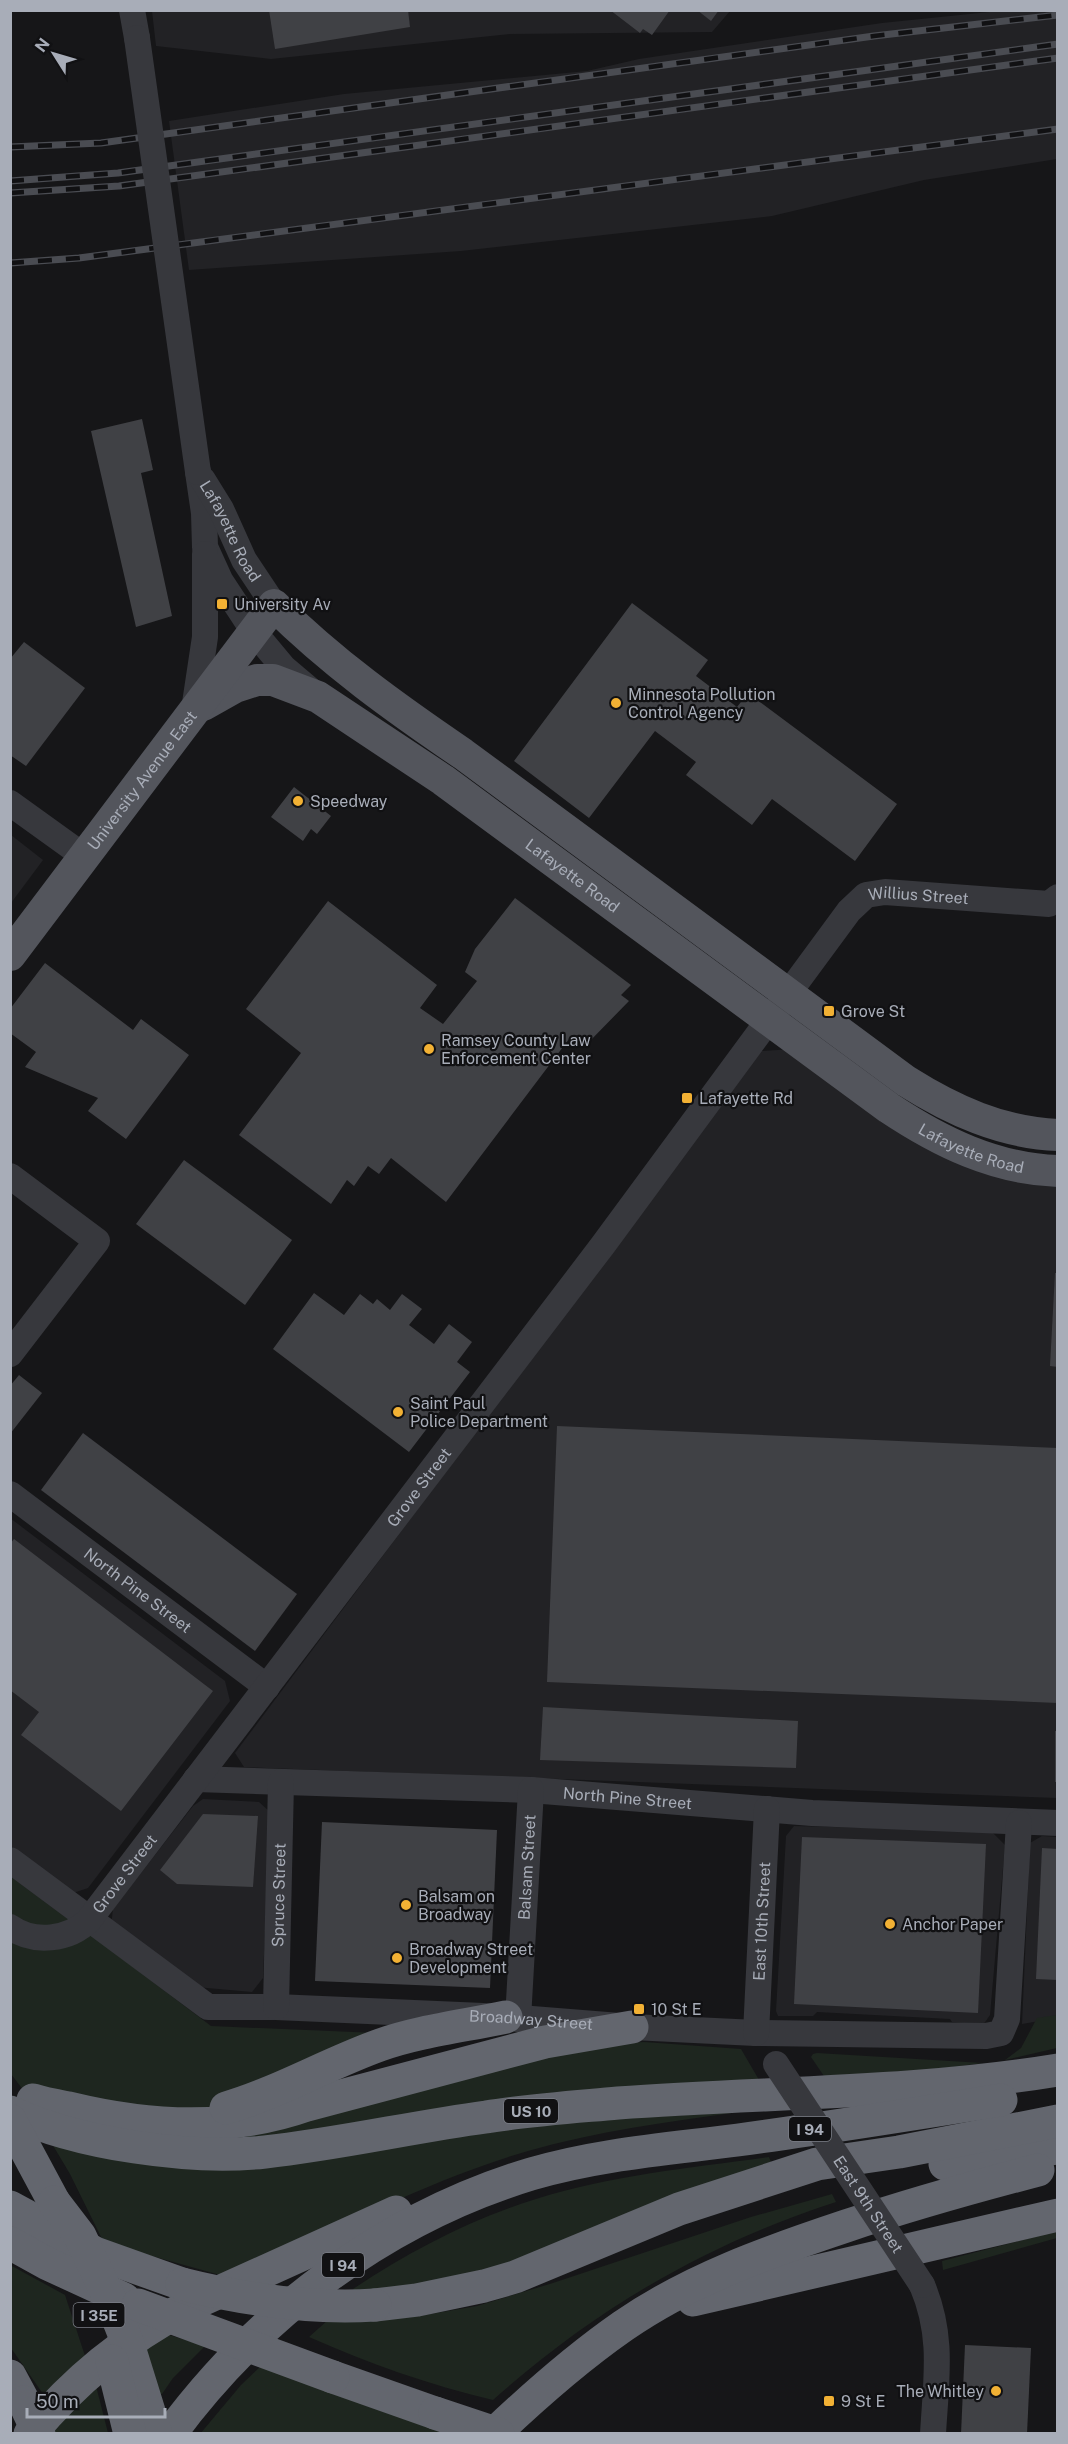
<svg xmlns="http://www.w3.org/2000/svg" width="1068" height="2444" font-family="'Public Sans',sans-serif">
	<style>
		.built { fill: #222225 }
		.green { fill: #1e261f }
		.building { fill: #404145 }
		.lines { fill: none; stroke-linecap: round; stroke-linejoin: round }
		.minor { stroke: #37383d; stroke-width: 26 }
		.major { stroke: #53555c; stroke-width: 32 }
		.highway { stroke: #63666e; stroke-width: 33 }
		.rail-casing { stroke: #4a4c52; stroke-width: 7 }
		.rail { stroke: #111113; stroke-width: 4.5; stroke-dasharray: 14; stroke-linecap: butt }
		.minor-bridge { stroke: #37383d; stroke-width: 26 }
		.highway-bridge { stroke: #63666e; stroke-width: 33 }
		.poi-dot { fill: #f2b134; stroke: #111113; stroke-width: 2 }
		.labels { text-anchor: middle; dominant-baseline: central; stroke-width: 4.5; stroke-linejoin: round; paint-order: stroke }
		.shield { fill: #111113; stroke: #7b7e86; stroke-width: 1.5 }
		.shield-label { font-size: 15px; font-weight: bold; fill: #a8adb8 }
		.street-label { font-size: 16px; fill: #a8adb8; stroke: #111113 }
		.poi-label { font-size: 16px; fill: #a8adb8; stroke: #111113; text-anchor: start }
	</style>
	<rect width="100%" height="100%" fill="#161618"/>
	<!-- built -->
	<g class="built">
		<path d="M152,11H730L712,32L510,34L271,59L156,46Z"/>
		<path d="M999,11H1057V159L924,180L772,216L461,251L189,270L169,121L344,94L587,71L639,59L882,23Z"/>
		<path d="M11,835L43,860L11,903H10Z"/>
		<path d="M793,1049L1057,1178V1798L244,1767L235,1753L761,1051Z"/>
		<path d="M10,1518L225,1681L230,1701L88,1888L73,1893L11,1846Z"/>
		<path d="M203,1799L259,1802L270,1812L263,1978L252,1992L196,1987L111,1926L113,1909L193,1806Z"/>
		<path d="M794,1826L991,1831L1005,1845L990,2015L983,2025L952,2022L950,2019L817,2012L813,2016H778L776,2011L786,1836Z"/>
		<path d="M1042,1836L1057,1837V2018L1022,2024L1030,1843Z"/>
	</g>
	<!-- green -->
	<g class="green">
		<path d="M10,1876L72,1922C50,1932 31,1925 11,1916Z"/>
		<path d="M88,1933L211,2026L377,2033L237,2101L185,2112L24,2091L11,2074V1938Z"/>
		<path d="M1057,2015V2048L1005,2060L1021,2048L1037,2018Z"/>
		<path d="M644,2042L741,2049L762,2085L288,2141L188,2136L289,2126L451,2079L608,2044Z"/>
		<path d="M817,2053L983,2063L929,2070L824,2076L811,2057L813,2054Z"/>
		<path d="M739,2112C668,2122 597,2131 528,2151C425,2181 329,2233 231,2278L148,2255L102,2239L70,2174L45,2132L142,2155L483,2126Z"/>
		<path d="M769,2157L771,2162L497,2270L359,2298L353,2289C410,2251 471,2219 536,2199C611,2175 691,2168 769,2157Z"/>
		<path d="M832,2194L836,2202C706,2244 595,2309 493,2400C429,2385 368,2363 309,2337L328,2320L413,2317L477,2306L553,2283L751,2217Z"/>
		<path d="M1057,2231V2238L943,2270L942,2261Z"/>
		<path d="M10,2265L65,2295L87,2362L48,2401L11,2348Z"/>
		<path d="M156,2331L205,2346L173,2378L162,2394L157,2393L140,2342Z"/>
		<path d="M262,2365L446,2434H200L241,2385Z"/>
		<path d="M94,2378L108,2433H53Z"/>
	</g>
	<!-- building -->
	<g class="building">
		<path d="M269,10H408L410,27L275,49Z"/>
		<path d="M610,10H670L652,35L643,29L640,33Z"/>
		<path d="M697,10H719L711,21Z"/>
		<path d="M142,419L153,470L141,473L172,616L136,627L91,431Z"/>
		<path d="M632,603L708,660L696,676L737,707L748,693L897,804L855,861L772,799L752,825L686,775L696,762L655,731L589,818L514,761Z"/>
		<path d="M24,642L85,688L26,766L10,755V659Z"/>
		<path d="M294,787L331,816L317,834L311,829L303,841L271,817Z"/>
		<path d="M515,898L631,985L621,995L629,1001L586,1045L572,1035L446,1202L391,1158L379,1174L368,1166L354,1186L347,1180L331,1204L239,1135L301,1053L246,1009L328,901L437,985L420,1008L443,1024L477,981L465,972L475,949Z"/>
		<path d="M45,963L133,1030L141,1019L189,1055L126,1139L88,1111L98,1098L25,1067L36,1052L10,1033V1009Z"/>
		<path d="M184,1160L292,1240L245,1305L136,1224Z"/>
		<path d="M1055,1273H1058V1367L1050,1366Z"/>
		<path d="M314,1293L344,1315L360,1294L373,1304L377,1299L390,1310L402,1294L422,1309L409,1325L434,1344L449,1324L472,1342L457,1362L470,1372L409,1452L273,1349Z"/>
		<path d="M19,1375L42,1393L10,1434V1386Z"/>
		<path d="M557,1426L1058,1448V1703L547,1682Z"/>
		<path d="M83,1433L297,1594L255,1651L41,1490Z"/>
		<path d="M14,1539L213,1691L121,1811L21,1735L39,1712L10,1690V1544Z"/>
		<path d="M543,1707L798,1721L796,1768L540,1760Z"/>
		<rect x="1055" y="1731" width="3" height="51"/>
		<path d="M203,1814L258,1816L253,1887L177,1884L160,1870Z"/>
		<path d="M322,1822L497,1830L490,1988L315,1981Z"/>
		<path d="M802,1837L986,1844L978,2013L794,2004Z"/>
		<path d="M1042,1848L1058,1849V1980L1036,1979Z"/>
		<path d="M965,2345L1031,2348L1027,2434H961Z"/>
	</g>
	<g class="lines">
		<!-- minor -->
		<g class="minor">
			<path d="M132,10L137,38"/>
			<path d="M198,472L204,513L205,547L220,580L254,632L284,668L310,690"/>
			<path id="s1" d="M203,480L221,509L244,560L274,605"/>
			<path d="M194,710L205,637V554"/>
			<path d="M10,803L85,857"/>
			<path d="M10,1176L97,1241L10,1354"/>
			<path id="s2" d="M10,1494L267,1687"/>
			<path id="s3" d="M196,1779L531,1790L812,1813L1058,1823"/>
			<path id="s4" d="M10,1860L208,2007H276L506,2017L632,2027L756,2033L986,2036L1001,2033L1007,2019L1019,1823"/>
			<path id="s5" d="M10,1927C34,1944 69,1940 89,1920L603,1245L849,911L866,895L885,892L1049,904L1058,897"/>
			<path id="s6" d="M276,2007L281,1782"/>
			<path id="s7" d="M518,2019L531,1790"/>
			<path id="s8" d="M756,2033L767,1809"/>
			<path d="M922,2285C944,2336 936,2380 933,2434"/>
		</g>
		<!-- major -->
		<g class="major">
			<path id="s9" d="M203,705L235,687L257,680H273L318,697L443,780L889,1108C940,1142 995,1169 1058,1171"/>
			<path id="s10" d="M10,955L274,605C331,662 397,709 463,754L906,1081C952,1110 1002,1133 1058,1135"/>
		</g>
		<!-- highway -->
		<g class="highway">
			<path d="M33,2100C45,2104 58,2106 69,2108C147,2127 231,2132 307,2105L545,2042L632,2027"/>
			<path d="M226,2108C280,2092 327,2064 380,2045C420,2031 464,2026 506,2017"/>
			<path d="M10,2112C77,2144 191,2160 265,2152C339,2144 412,2127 486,2117C529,2110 574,2107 618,2103C765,2092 912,2094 1058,2070"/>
			<path d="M10,2120L54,2202"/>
			<path d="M945,2164L1058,2148"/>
			<path d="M10,2207L95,2253L182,2284"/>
			<path d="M10,2243L48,2264L124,2299"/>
			<path d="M693,2300L1058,2215"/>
			<path d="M375,2305L417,2300L484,2286L515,2277L679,2209L817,2164L899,2152L1058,2121"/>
			<path d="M10,2376L24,2402"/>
			<path d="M333,2377L435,2413"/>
			<path d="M30,2434C76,2379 123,2341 186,2307L396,2212"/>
			<path d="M170,2434C260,2312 386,2218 531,2174C599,2154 669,2149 738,2140C826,2128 914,2114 1001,2100"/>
			<path d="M494,2434C535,2395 577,2358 623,2326C691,2279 768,2252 846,2226C909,2205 973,2187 1038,2170"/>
		</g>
		<defs>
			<g id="rail">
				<path d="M10,147L101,143L874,36L1058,15"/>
				<path d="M10,181L118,173L1058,44"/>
				<path d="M10,193L119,186L1058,58"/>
				<path d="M10,263L79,258L1058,129"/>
			</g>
		</defs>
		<!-- rail casing -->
		<use href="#rail" class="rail-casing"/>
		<!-- rail -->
		<use href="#rail" class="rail"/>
		<!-- minor-bridge -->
		<g class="minor-bridge">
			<path d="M137,38L198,472"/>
			<path id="s11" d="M776,2064L922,2285"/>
		</g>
		<!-- highway-bridge -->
		<g class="highway-bridge">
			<path d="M54,2202L80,2236L113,2306L128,2344L156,2434"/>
			<path d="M182,2284C246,2300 309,2309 375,2305"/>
			<path d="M138,2305L333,2377"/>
			<path d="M112,2361L130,2434"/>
			<path d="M24,2402L39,2434"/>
			<path d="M435,2413L498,2434"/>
		</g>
	</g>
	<!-- markers -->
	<g class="poi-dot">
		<rect x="216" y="598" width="12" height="12" rx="3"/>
		<circle cx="616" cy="703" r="6"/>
		<circle cx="298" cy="801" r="6"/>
		<rect x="823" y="1005" width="12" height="12" rx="3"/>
		<circle cx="429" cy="1049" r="6"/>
		<rect x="681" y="1092" width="12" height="12" rx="3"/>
		<circle cx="398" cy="1412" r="6"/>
		<circle cx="406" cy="1905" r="6"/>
		<circle cx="890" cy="1924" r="6"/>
		<circle cx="397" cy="1958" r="6"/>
		<rect x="633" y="2003" width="12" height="12" rx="3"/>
		<circle cx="996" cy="2391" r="6"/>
		<rect x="823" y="2395" width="12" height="12" rx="3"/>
	</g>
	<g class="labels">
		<!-- shield labels -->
		<g class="shield">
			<rect x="504" y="2099" width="54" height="24" rx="4.5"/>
			<rect x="789" y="2117" width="42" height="24" rx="4.5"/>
			<rect x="322" y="2253" width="42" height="24" rx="4.5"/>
			<rect x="73.5" y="2303" width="51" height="24" rx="4.5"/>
		</g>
		<g class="shield-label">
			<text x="531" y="2111">US 10</text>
			<text x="810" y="2129">I 94</text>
			<text x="343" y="2265">I 94</text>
			<text x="99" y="2315">I 35E</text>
		</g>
		<!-- street labels -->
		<g class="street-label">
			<text stroke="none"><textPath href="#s1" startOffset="58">Lafayette Road</textPath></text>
			<text stroke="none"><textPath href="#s10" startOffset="219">University Avenue East</textPath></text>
			<text stroke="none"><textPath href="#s9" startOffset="435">Lafayette Road</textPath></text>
			<text stroke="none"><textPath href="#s5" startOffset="1425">Willius Street</textPath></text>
			<text stroke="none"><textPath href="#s9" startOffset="920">Lafayette Road</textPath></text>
			<text stroke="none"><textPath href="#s5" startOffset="630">Grove Street</textPath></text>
			<text stroke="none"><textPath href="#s2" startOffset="160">North Pine Street</textPath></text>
			<text stroke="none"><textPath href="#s3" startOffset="432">North Pine Street</textPath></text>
			<text stroke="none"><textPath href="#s7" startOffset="152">Balsam Street</textPath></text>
			<text stroke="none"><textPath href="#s5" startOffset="144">Grove Street</textPath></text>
			<text stroke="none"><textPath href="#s6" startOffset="112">Spruce Street</textPath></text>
			<text stroke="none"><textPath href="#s8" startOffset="112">East 10th Street</textPath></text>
			<text stroke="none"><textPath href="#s4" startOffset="570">Broadway Street</textPath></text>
			<text stroke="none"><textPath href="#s11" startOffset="168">East 9th Street</textPath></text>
		</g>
		<!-- poi labels -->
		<g class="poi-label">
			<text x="234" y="604">University Av</text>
			<text x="628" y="694">Minnesota Pollution<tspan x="628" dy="18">Control Agency</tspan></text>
			<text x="310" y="801">Speedway</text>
			<text x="841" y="1011">Grove St</text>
			<text x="441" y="1040">Ramsey County Law<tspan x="441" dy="18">Enforcement Center</tspan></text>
			<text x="699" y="1098">Lafayette Rd</text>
			<text x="410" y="1403">Saint Paul<tspan x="410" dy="18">Police Department</tspan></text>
			<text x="418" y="1896">Balsam on<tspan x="418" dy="18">Broadway</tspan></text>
			<text x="902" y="1924">Anchor Paper</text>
			<text x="409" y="1949">Broadway Street<tspan x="409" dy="18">Development</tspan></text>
			<text x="651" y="2009">10 St E</text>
			<text x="984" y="2391" text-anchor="end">The Whitley</text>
			<text x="841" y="2401">9 St E</text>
		</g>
	</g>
	<!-- border -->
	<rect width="1068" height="2444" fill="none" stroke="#a8adb8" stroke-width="24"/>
	<!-- north arrow -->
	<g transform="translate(54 54) rotate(307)" stroke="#111113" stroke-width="4.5" paint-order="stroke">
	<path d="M0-4.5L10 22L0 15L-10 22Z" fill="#a8adb8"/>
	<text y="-9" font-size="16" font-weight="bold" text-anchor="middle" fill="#a8adb8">N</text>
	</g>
	<!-- scale -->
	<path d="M27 2408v9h138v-9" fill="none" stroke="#a8adb8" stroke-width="3"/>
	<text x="36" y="2408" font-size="18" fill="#a8adb8" stroke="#111113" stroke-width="4.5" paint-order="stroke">50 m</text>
</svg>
